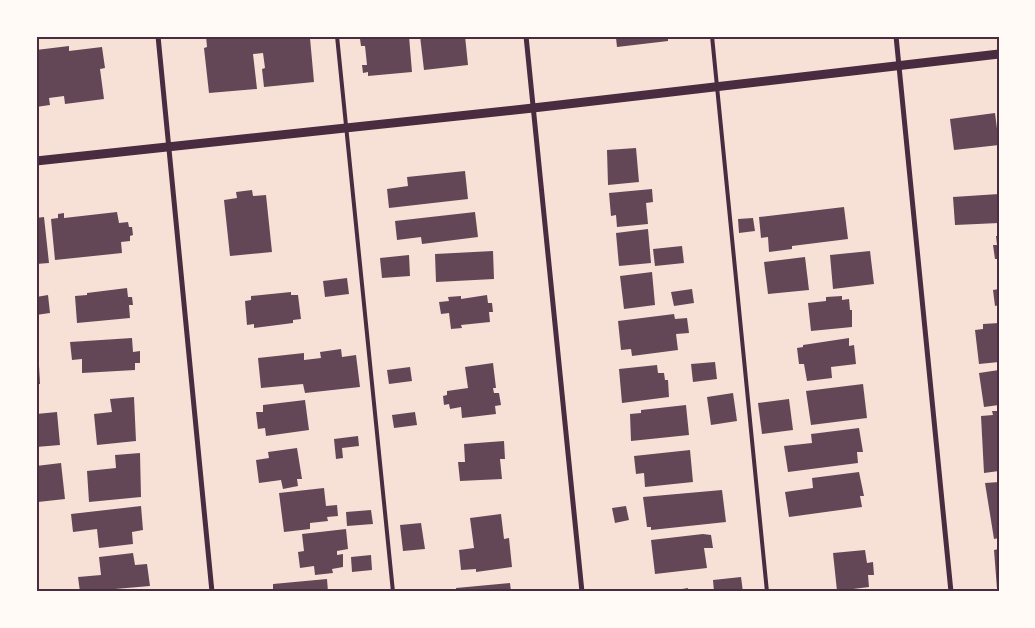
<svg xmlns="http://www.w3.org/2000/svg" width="1035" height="628" font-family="'IBM Plex Sans',sans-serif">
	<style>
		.building { fill: #644757 }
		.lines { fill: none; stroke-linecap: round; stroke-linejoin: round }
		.service { stroke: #4a2c40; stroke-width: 4 }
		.minor { stroke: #4a2c40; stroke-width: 5 }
		.tertiary { stroke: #4a2c40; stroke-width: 9 }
		.neatline { fill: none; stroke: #4a2c40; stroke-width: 2 }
	</style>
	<rect width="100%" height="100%" fill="#f7e1d7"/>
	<!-- building -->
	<g class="building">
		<path d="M206,36H306L307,39L310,38L314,82L264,87L262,69L265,68L263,53L253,54L257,89L209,93L204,48L207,47Z"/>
		<path d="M364,36H409L412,72L368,76V72L363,73L362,65H367L365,46H361L360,39H364Z"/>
		<path d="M420,36H465L468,65L424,70Z"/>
		<path d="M608,36H668V41L617,47L616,38H608Z"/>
		<path d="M69,46V51L102,47L105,68L100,69L104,99L65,104L64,96L49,98L50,105L36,107V50Z"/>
		<path d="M995,113L999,145L954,150L950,119Z"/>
		<path d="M636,148L639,182L608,185L607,150Z"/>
		<path d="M465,171L468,199L389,208L387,189L408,186L407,177Z"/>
		<path d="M652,189L653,202L646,203L648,224L617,227L616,215L611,216L609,193Z"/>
		<path d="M252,190L253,196L266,195L272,252L230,256L224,200L237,198L236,192Z"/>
		<path d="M999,194V223L955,225L953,197Z"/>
		<path d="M844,207L848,239L792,246V249L769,252L768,237L761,238L759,217Z"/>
		<path d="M117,212L119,223L128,222L129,227H132L133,235L130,236V241L121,242L122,253L55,260L51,219L58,218V214L64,213V218Z"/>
		<path d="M475,212L478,237L422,244L421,237L397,240L395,221Z"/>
		<path d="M44,217L49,263L36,264V218Z"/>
		<path d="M753,218L755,231L739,233L738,219Z"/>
		<path d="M648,229L651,263L619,266L616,233Z"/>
		<path d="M996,236H999V259H995L993,245H997Z"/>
		<path d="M682,246L684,263L655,266L653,249Z"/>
		<path d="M493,251L494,279L436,282L435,254Z"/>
		<path d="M870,251L874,284L833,289L830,255Z"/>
		<path d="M409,255L410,276L382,278L380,258Z"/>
		<path d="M805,257L809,290L768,294L764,262Z"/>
		<path d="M652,272L655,305L624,309L620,276Z"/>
		<path d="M347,278L349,294L325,297L323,281Z"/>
		<path d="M127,288L128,297H132L133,305H129L130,318L77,323L75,296L87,295V293Z"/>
		<path d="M692,289L694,303L674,306L671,292Z"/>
		<path d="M999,289V305L995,306L993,290Z"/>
		<path d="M291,292V295H298L301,319L293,320V323L254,328V324L247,325L245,301L251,300V296Z"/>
		<path d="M48,295L50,313L36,315V297Z"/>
		<path d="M487,295L488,303H492L493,312H489L490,322L461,325L462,328L451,329L449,313L441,314L439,302L449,301L448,297L461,296V299Z"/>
		<path d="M842,296V300L849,299L850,310H852V327L811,331L808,303L826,301V297Z"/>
		<path d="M674,314L675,319L687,318L689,333L676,334L678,350L632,356L631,349L621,350L618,321Z"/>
		<path d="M999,323V362L979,364L975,330L983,329V324Z"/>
		<path d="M132,338L133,352L140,351V363H135V370L82,373V359L72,360L70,342Z"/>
		<path d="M849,338V346L854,345L856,364L831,367L832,378L807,381L804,364H799L797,348L803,347V345Z"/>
		<path d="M341,349L342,357L356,355L360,387L305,393L303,384L261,388L258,358L304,353V360L321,358L320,352Z"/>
		<path d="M715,362L717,379L693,382L691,364Z"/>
		<path d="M493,363L496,388H493L494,393H499L501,405L495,406L496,414L462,418L461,407L450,409L449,404L444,405L443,396L447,395V391L468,388L465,367Z"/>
		<path d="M657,365L658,373H664L665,380H668L669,397L622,403L619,369Z"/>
		<path d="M36,366H39L40,384H36Z"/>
		<path d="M410,367L412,381L389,384L387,370Z"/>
		<path d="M999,370V405L984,407L979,373Z"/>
		<path d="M863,384L867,418L811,425L806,391Z"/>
		<path d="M733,393L737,421L711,425L707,397Z"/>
		<path d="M134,397L136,441L97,445L94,414L112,412L110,399Z"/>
		<path d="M789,399L793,430L762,434L758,403Z"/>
		<path d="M305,400L309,430L266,436L265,428L258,429L256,412H263V405Z"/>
		<path d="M686,405L689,435L631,441L630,414L641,413V410Z"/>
		<path d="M992,411H999V471L984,473L981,416L993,415Z"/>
		<path d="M57,412L60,445L36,447V414Z"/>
		<path d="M415,412L417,425L394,428L392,415Z"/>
		<path d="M859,428L863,452H857L858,463L788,472L784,446L812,443L811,434Z"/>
		<path d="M358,436L359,446L342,448L343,458L336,459L334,439Z"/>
		<path d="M504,441L505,459H500L502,479L460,481L458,462H465L464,444Z"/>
		<path d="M297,448L302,479H297L298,486L283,489L281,480L259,483L256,460L269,458L268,452Z"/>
		<path d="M690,450L693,482L645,487L644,473L636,474L634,456Z"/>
		<path d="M140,453L141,497L89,502L87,471L116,468L115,455Z"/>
		<path d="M61,463L65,499L38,502L36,466Z"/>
		<path d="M859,472L864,496H860L862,507L789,517L785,492L813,488L812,478Z"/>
		<path d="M999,482V538L994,539L985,483Z"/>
		<path d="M324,488L326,506L337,505L338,516L327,517L328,521L310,523V529L284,532L279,493Z"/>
		<path d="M722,490L726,522L651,530V527H647L643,497Z"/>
		<path d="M141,506L143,530L132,532L133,544L99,548L97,529L73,532L71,514Z"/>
		<path d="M626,506L629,520L615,523L612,508Z"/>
		<path d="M371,510L373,524L347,526L346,512Z"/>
		<path d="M501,514L504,539L509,538L512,567L476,572V569L461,570L459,550L474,548L470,518Z"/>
		<path d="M421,523L425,549L403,551L400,525Z"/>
		<path d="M346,529L348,549L337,551V555L343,554V567L332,569L333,573L315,575L314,566L300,568L298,552L304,551L302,534Z"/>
		<path d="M703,534L711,535L713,548H704L707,568L655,574L651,540Z"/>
		<path d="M999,549V589H997L994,550Z"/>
		<path d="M865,550L867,563L873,562L874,575H868L869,587L837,591L833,553Z"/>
		<path d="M133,553L135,565L147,564L150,586L80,592L78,577L101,575L99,557Z"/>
		<path d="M371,555L372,570L352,572L351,557Z"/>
		<path d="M741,577L743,592H714L713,580Z"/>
		<path d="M327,579L328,592H273V584Z"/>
		<path d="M510,583L511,592H456V588Z"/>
		<path d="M688,588V592H670V591Z"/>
	</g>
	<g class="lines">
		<!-- service -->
		<g class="service">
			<path d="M337,36L393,592"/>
			<path d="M712,36L767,592"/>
		</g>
		<!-- minor -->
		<g class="minor">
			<path d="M158,36L212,592"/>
			<path d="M526,36L582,592"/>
			<path d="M896,36L951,592"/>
		</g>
		<!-- tertiary -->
		<path class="tertiary" d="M36,161L533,108L999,54"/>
	</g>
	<!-- border -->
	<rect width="1035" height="628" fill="none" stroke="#fffaf5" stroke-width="75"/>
	<rect x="38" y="38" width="960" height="552" class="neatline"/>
</svg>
